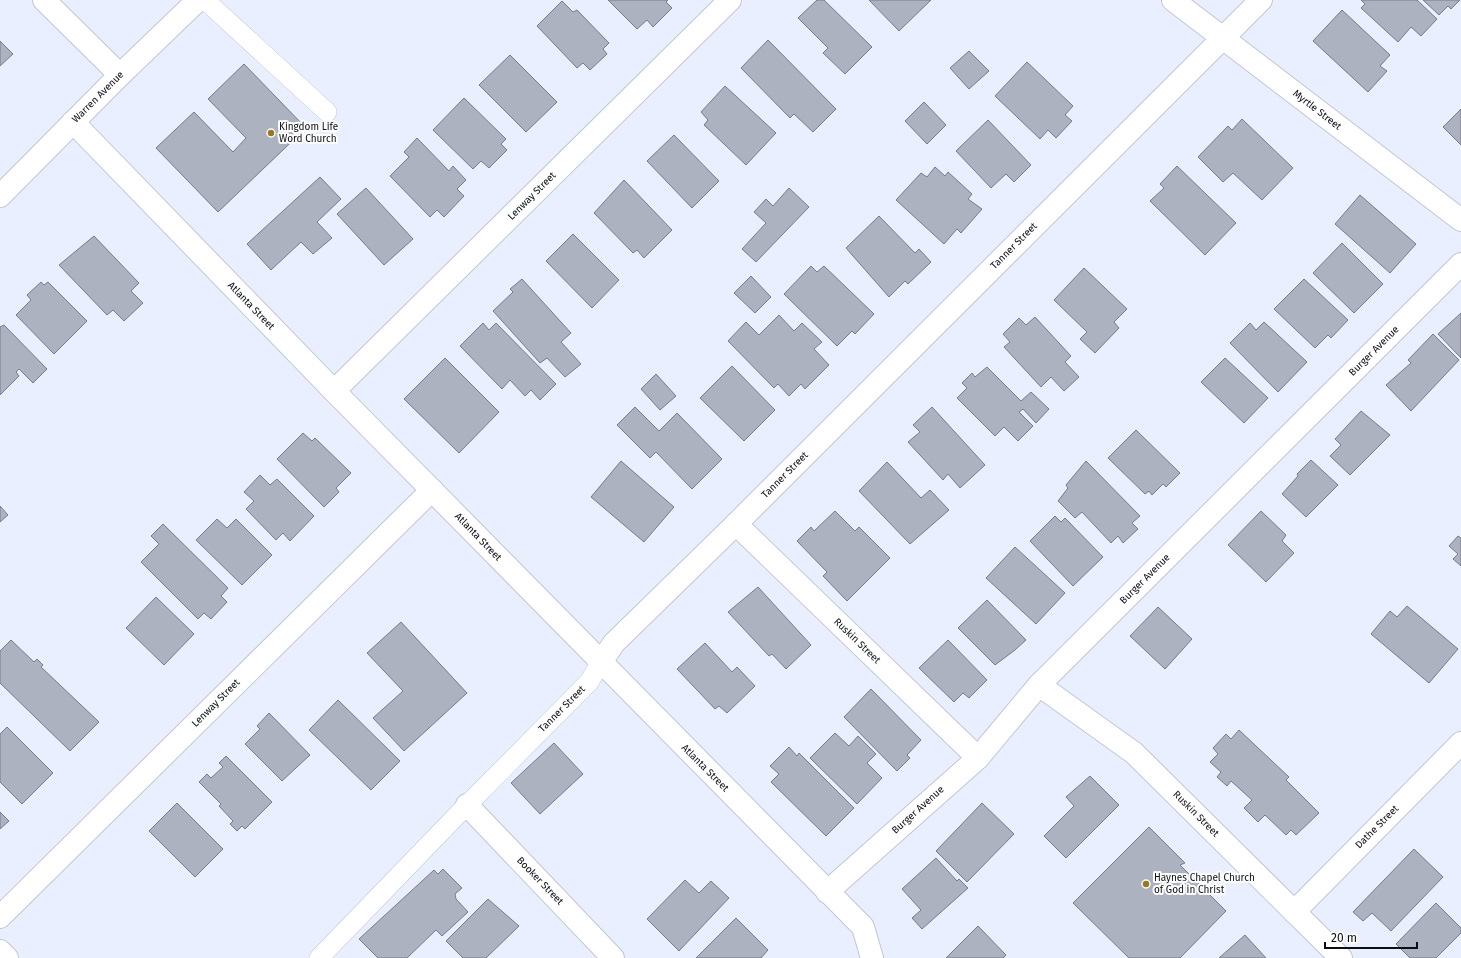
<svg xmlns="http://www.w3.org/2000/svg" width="1461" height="958" font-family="'Fira Sans',sans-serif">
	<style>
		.building { fill: #adb2c0; stroke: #777b89 }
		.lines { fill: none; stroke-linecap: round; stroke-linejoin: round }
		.lane-casing { stroke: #c1c6d5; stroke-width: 20 }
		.street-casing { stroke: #c1c6d5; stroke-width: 24 }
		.lane { stroke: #fff; stroke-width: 19 }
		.street { stroke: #fff; stroke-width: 22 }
		.poi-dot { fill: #947a21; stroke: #fdfdfd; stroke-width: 1.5 }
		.labels { text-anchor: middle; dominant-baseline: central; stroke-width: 4; stroke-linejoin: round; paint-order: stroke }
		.street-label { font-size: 10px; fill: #0c0e13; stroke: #fdfdfd }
		.poi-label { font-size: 10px; fill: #0c0e13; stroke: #fdfdfd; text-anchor: start }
	</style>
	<rect width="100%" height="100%" fill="#eaefff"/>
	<!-- building -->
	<g class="building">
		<path d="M608,0H668L666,2L672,8L653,27L647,20L637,29Z"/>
		<path d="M817,0H824L872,47L845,74L823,53L828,48L798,18Z"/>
		<path d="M869,0H931L899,31Z"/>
		<path d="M1361,0H1417L1437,19L1421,36L1411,27L1398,42L1361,8L1365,4Z"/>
		<path d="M1423,0H1460L1451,9L1448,6L1439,15Z"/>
		<path d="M562,1L573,12L577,10L609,43L603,49L607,54L590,70L583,63L577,68L537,26Z"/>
		<path d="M1342,10L1390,55L1380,66L1387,71L1368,92L1313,41Z"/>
		<path d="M768,40L836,109L813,132L794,114L790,118L741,68Z"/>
		<path d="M0,41L13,54L0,66Z"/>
		<path d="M969,51L989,71L969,89L950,68Z"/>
		<path d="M510,55L557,102L526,132L479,85Z"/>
		<path d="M1027,62L1073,106L1065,115L1072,121L1056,138L1048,130L1040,139L995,96Z"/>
		<path d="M244,64L306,128L218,212L156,148L194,112L233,152L246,138L208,99Z"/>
		<path d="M725,86L776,133L746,165L704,125L708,120L701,112Z"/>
		<path d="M464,98L506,139L501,144L507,150L489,168L481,161L473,169L433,130Z"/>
		<path d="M924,102L946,125L927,144L905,121Z"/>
		<path d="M1461,109V145L1443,127Z"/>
		<path d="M1242,119L1293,168L1262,200L1233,173L1223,182L1198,157L1228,126L1232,130Z"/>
		<path d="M988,120L1031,165L1014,182L1006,174L991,188L956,151Z"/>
		<path d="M674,135L719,181L692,208L647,161Z"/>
		<path d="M417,138L449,171L453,166L466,180L457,189L464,196L444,217L437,210L430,217L390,176L409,157L404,152Z"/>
		<path d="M1177,166L1236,223L1205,255L1150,201L1164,188L1160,184Z"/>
		<path d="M935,167L945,176L948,172L972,194L968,199L982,209L961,233L957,229L944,244L896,200L921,173L927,177Z"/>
		<path d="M320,177L341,199L317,222L332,238L313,254L301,242L271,270L247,244Z"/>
		<path d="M624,180L672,230L644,258L637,250L633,253L594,213Z"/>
		<path d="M366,188L413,239L384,265L337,214Z"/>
		<path d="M789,188L809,207L756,262L742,249L766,223L754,212L766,199L773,206Z"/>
		<path d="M1360,195L1416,244L1390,273L1335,224Z"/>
		<path d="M879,216L915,253L919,249L931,262L908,284L905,281L889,297L846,248Z"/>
		<path d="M573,234L619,280L592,308L546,261Z"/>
		<path d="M94,236L139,283L131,291L143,303L124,321L113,310L107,315L59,265Z"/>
		<path d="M1342,243L1383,284L1354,313L1313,273Z"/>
		<path d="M811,266L817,272L824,266L874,314L855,334L852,331L837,346L784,294Z"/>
		<path d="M1084,268L1127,309L1114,322L1119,328L1095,353L1080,339L1087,332L1054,300Z"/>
		<path d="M751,276L771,297L755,313L734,293Z"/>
		<path d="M522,279L571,333L561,342L581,364L565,377L547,358L540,363L493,311L513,292L510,289Z"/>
		<path d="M1304,279L1348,320L1331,338L1328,335L1315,348L1274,309Z"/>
		<path d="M41,282L44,285L48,282L87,321L54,354L16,315L31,300L27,295Z"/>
		<path d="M1461,313V358L1438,334Z"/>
		<path d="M779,315L794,331L802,323L822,342L814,349L829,365L805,389L801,384L789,396L778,384L774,388L728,341L746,322L759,335Z"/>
		<path d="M1035,317L1071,356L1065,362L1079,377L1064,391L1051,377L1041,387L1004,347L1010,342L1003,334L1019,318L1026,325Z"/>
		<path d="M1264,322L1307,362L1278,392L1230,343L1250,323L1256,330Z"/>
		<path d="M483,323L489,330L496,323L556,384L540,400L531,390L525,396L510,380L502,389L460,346Z"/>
		<path d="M4,325L47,369L33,383L19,369L16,372L19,376L0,395V327Z"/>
		<path d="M1433,334L1459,360L1411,411L1386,385L1411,363L1408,360Z"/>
		<path d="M445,358L499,412L459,453L404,399Z"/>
		<path d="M1225,358L1268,398L1244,423L1201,382Z"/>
		<path d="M732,366L775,410L744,441L700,398Z"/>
		<path d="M987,367L1021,401L1031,392L1049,409L1036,423L1023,409L1019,412L1033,426L1018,441L1004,427L995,436L957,398L967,388L962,383L972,373L975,377Z"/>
		<path d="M656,374L676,396L660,410L641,389Z"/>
		<path d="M635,407L659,431L677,413L722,459L692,489L656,452L650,458L617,425Z"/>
		<path d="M932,407L985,465L960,488L948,474L943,480L908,442L920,432L913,425Z"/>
		<path d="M1361,411L1390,435L1350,475L1330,456L1341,445L1335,439Z"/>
		<path d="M1136,430L1180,473L1166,487L1163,484L1152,495L1149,491L1145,494L1108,458Z"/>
		<path d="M303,433L312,441L315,438L351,473L336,488L339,492L324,507L277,459Z"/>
		<path d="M1311,460L1338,485L1306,517L1282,494L1298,476L1297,474Z"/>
		<path d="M621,461L674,507L644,542L591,497Z"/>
		<path d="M1086,461L1140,516L1132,523L1138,529L1123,543L1118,536L1111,543L1082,512L1075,518L1058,501L1068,488L1066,485Z"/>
		<path d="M887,462L921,498L930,490L949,510L910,544L859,491Z"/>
		<path d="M260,475L270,485L277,479L314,516L290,541L283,533L276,540L246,509L254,501L244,492Z"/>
		<path d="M0,506L8,515L0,522Z"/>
		<path d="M835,511L855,531L859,527L890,558L847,601L823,576L827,572L797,541L811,527L814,531Z"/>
		<path d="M1261,511L1286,535L1282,541L1294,553L1266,582L1228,545Z"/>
		<path d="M1055,516L1061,522L1065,518L1103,557L1073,586L1030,541Z"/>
		<path d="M217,519L227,528L236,519L272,555L242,585L196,540Z"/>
		<path d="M163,524L228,588L221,596L227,602L211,619L204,613L198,619L141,562L159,544L151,536Z"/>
		<path d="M1458,536L1461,538V566L1453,559L1458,554L1449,546Z"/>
		<path d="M1015,547L1065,593L1036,624L986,578Z"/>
		<path d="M758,587L811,645L786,669L772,654L769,656L728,612Z"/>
		<path d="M156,597L194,634L164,665L126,628Z"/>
		<path d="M987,600L1026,640L1015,650L995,665L958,628Z"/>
		<path d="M1407,606L1458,649L1429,683L1371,634L1390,611L1397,617Z"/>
		<path d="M1158,607L1192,639L1165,669L1130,636Z"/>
		<path d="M401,622L467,693L404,751L373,718L403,691L367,653Z"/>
		<path d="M11,640L34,662L37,659L43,665L41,667L99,722L70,751L0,683V651Z"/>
		<path d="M948,640L987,680L969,698L963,693L954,702L919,668Z"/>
		<path d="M705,643L732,672L737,667L755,686L727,713L719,706L715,709L677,669Z"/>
		<path d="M871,689L921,740L907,755L910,758L897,771L844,717Z"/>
		<path d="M338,700L400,761L371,790L309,730Z"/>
		<path d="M269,713L310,755L282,781L245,744L260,729L257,726Z"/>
		<path d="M7,727L53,773L22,804L0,782V734Z"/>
		<path d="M1239,730L1289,777L1286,780L1319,813L1296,835L1291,830L1286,835L1265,815L1258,822L1244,808L1252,800L1231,781L1227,786L1217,777L1221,772L1210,762L1218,754L1213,748L1226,734L1231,739Z"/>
		<path d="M835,733L849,746L858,736L876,754L867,763L882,778L857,804L810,758Z"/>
		<path d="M554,743L583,774L540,814L511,783Z"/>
		<path d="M789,747L797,756L799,753L854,808L826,836L771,782L779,774L770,766Z"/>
		<path d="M226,756L272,802L245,829L242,826L237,831L230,824L233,821L219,806L221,804L199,782L207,774L211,778L223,767L219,763Z"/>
		<path d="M1090,776L1119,805L1066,858L1044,836L1074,806L1066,797Z"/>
		<path d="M177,803L223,849L195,877L149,831Z"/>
		<path d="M982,803L1014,834L967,882L936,851Z"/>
		<path d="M0,812L9,821L0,829Z"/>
		<path d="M1149,827L1185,863L1180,865L1226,911L1180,958H1129L1073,903Z"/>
		<path d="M1414,849L1443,877L1391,931L1372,913L1363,921L1353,912Z"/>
		<path d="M936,858L957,881L959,879L968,888L922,929L912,918L921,910L902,889Z"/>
		<path d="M443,869L462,888L455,894L456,899L468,912L442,936L436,930L407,958H378L359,939L434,870L438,874Z"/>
		<path d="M685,880L699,893L711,881L729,898L679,951L647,919Z"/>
		<path d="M488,899L519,926L486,958H463L446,941Z"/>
		<path d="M1436,903L1461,928V933L1436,958H1410L1396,944Z"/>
		<path d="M736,918L768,950L761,958H696Z"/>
		<path d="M978,926L1006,955L1003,958H946Z"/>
		<path d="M1245,935L1266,958H1219Z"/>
	</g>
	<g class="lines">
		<defs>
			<g id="lane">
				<path d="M205,0L327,112"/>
				<path d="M319,958L467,805L589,682L601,662"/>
			</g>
			<g id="street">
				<path d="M44,0L120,75"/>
				<path d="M1173,0L1461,220"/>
				<path d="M73,122L334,391L863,927L872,958"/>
				<path d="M0,196L120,75L198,0"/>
				<path d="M334,391L730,0"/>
				<path d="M736,524L978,758"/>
				<path d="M601,662L614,643L736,524L1261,0"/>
				<path d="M1039,685L1134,753L1341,958"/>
				<path d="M467,805L613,958"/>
				<path d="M827,892L978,758L1039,685L1461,264"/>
				<path d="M1294,912L1461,743"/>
				<path d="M0,917L432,490"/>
				<path d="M0,951L7,958"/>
			</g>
		</defs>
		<!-- lane casing -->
		<use href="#lane" class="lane-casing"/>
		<!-- street casing -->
		<use href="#street" class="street-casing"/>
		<!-- lane -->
		<use href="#lane" class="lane"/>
		<!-- street -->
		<use href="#street" class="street"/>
	</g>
	<!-- markers -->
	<g class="poi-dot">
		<circle cx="271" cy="133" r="4"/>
		<circle cx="1146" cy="884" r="4"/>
	</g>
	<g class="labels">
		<!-- street labels -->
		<g class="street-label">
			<text transform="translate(98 97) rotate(-45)">Warren Avenue</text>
			<text transform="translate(1317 110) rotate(38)">Myrtle Street</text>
			<text transform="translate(532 196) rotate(-45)">Lenway Street</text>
			<text transform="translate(1014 246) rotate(-45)">Tanner Street</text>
			<text transform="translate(251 306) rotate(46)">Atlanta Street</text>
			<text transform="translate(1374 351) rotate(-45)">Burger Avenue</text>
			<text transform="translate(785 475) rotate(-45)">Tanner Street</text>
			<text transform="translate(478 537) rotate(46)">Atlanta Street</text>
			<text transform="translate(1145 579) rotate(-45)">Burger Avenue</text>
			<text transform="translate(857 641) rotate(44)">Ruskin Street</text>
			<text transform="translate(216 703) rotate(-45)">Lenway Street</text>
			<text transform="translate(562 709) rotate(-45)">Tanner Street</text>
			<text transform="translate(705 768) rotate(45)">Atlanta Street</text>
			<text transform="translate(918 810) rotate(-42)">Burger Avenue</text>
			<text transform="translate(1196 814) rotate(45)">Ruskin Street</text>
			<text transform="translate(1377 827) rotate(-45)">Dathe Street</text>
			<text transform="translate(540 881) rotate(46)">Booker Street</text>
		</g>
		<!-- poi labels -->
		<g class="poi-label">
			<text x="279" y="127">Kingdom Life<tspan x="279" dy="12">Word Church</tspan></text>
			<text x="1154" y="878">Haynes Chapel Church<tspan x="1154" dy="12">of God in Christ</tspan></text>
		</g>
	</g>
	<!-- scale -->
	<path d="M1325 942v6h92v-6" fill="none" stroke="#0c0e13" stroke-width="2"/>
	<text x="1331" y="942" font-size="12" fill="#0c0e13" stroke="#fdfdfd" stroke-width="3" paint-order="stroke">20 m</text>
</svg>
